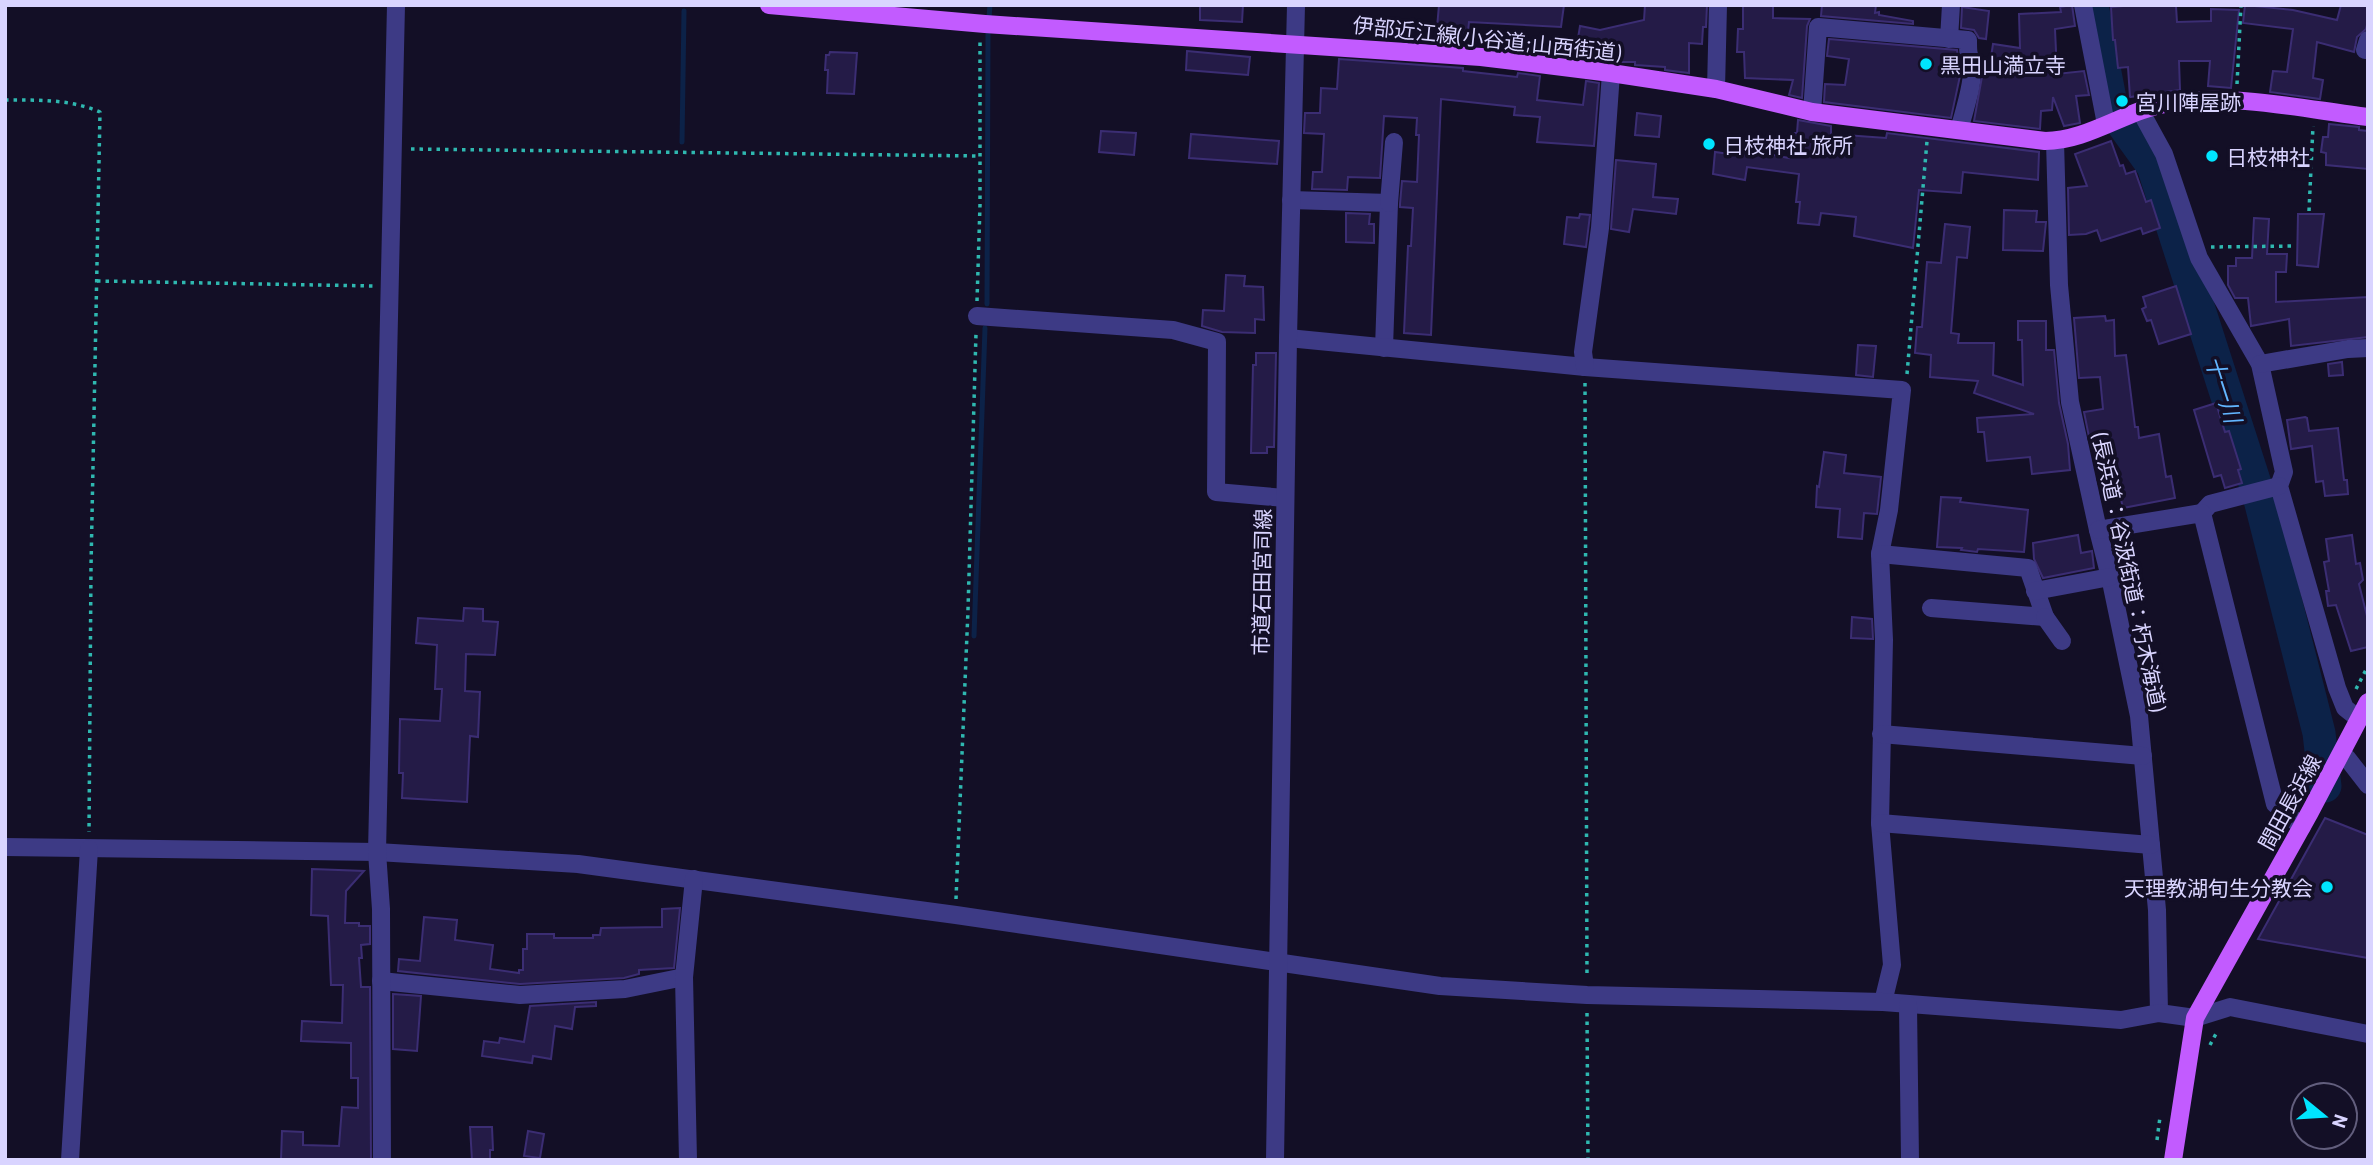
<svg xmlns="http://www.w3.org/2000/svg" width="2373" height="1165" font-family="Barlow,'Noto Sans JP',sans-serif">
	<style>
		.lines { fill: none; stroke-linecap: round; stroke-linejoin: round }
		.stream { stroke: #0c2248; stroke-width: 5 }
		.river { stroke: #0c2248; stroke-width: 33 }
		.building { fill: #241b47; stroke: #3b2d73; stroke-width: 2 }
		.path { stroke: #2fb8b0; stroke-width: 3.5; stroke-dasharray: 3.5 5; stroke-linecap: butt }
		.minor { stroke: #3d3a85; stroke-width: 18 }
		.major { stroke: #c25bff; stroke-width: 18 }
		.poi-dot { fill: #00e5ff; stroke: #130f26; stroke-width: 2.5 }
		.labels { text-anchor: middle; dominant-baseline: central; stroke-width: 7; stroke-linejoin: round; paint-order: stroke }
		.street-label { font-size: 21px; fill: #d9d4ff; stroke: #130f26 }
		.poi-label { font-size: 21px; fill: #d9d4ff; stroke: #130f26; text-anchor: start }
		.water-label { font-size: 23px; font-style: italic; fill: #62b6ff; stroke: #130f26 }
	</style>
	<rect width="100%" height="100%" fill="#130f26"/>
	<g class="lines">
		<!-- stream -->
		<g class="stream">
			<path d="M989,18L990,5"/>
			<path d="M682,142L684,11"/>
			<path d="M987,304L988,32"/>
			<path d="M974,636L985,328"/>
		</g>
		<!-- river -->
		<path class="river" d="M2092,5L2112,109L2153,166L2259,496L2319,733L2325,786"/>
	</g>
	<!-- building -->
	<g class="building">
		<path d="M1200,5H1243L1242,22L1200,20Z"/>
		<path d="M1439,5H1564L1561,27L1469,22L1467,41L1436,39Z"/>
		<path d="M1645,5H1707L1706,27H1703L1702,44L1689,43V73L1665,70V67L1635,65V62H1615L1575,57L1580,26L1600,30L1644,20Z"/>
		<path d="M1743,5H1773V18L1810,19L1807,26L1802,98L1789,95L1793,80L1745,78L1744,52H1737L1738,29H1743Z"/>
		<path d="M1822,5H1876L1875,13L1879,12V15L1913,21V24L1821,16Z"/>
		<path d="M2072,5L2075,26L2055,29L2057,74L2084,71L2089,95L2076,96L2080,123L2064,126L2053,97L2052,110L2041,111L2040,129L1974,121L1983,71H1989L1993,44L2020,48L2019,14L2061,12L2060,7Z"/>
		<path d="M2136,5L2176,6L2177,22L2211,21V9L2239,10L2231,88L2208,86L2210,61H2179L2180,90L2130,97L2128,67L2118,68L2115,40H2113L2111,7Z"/>
		<path d="M2245,5L2293,10L2337,20L2341,5H2368V21L2366,29L2357,37L2354,52L2317,42L2313,78L2323,80L2320,99L2270,92L2273,71L2287,72L2293,29L2243,23Z"/>
		<path d="M1962,7L1989,11L1986,39L1979,38L1974,30L1961,28Z"/>
		<path d="M1829,39L1957,50L1960,76L1951,118L1824,102L1825,84L1845,85L1849,59L1827,56Z"/>
		<path d="M1187,51L1250,57L1248,75L1186,70Z"/>
		<path d="M830,52L857,53L854,94L827,93L828,70H825L826,55H829Z"/>
		<path d="M1339,59L1463,68V71L1517,77L1518,73L1540,76L1537,100L1583,105L1586,81L1599,83L1594,146L1537,142L1540,117L1514,115L1515,107L1441,99L1431,335L1404,333L1408,246H1411L1413,208L1400,207V204L1402,181L1417,182L1419,135H1416L1417,118L1384,116L1380,178L1348,177L1347,190L1312,189L1313,172H1322L1324,134L1304,133L1305,113H1320L1321,88L1337,89Z"/>
		<path d="M1637,113L1661,116L1659,137L1635,135Z"/>
		<path d="M1798,120L1831,126V134L1886,138L1887,133L2039,152L2038,180L1963,172L1961,193L1919,190L1913,248L1854,236L1856,217L1821,213L1819,225L1798,223L1800,202H1796L1799,174L1747,167L1745,180L1713,174L1715,152L1729,154L1730,150L1756,154L1757,152L1789,158L1791,133H1797Z"/>
		<path d="M2329,124L2359,127V130L2368,131V169L2326,165V153L2321,152L2323,137H2328Z"/>
		<path d="M1101,131L1136,133L1134,155L1099,152Z"/>
		<path d="M1191,134L1279,141L1277,164L1189,158Z"/>
		<path d="M2111,141L2120,166L2123,165L2126,174L2135,171L2146,202L2151,200L2160,228L2143,234L2141,228L2101,241L2097,230L2086,234L2069,235L2068,188L2087,186L2075,154Z"/>
		<path d="M1616,160L1656,164L1653,197L1678,199L1676,214L1633,209L1629,232L1611,229Z"/>
		<path d="M2004,210L2037,211L2036,222H2046L2043,251L2003,250Z"/>
		<path d="M1346,213L1370,214L1369,224H1374V243L1346,242Z"/>
		<path d="M1580,214L1590,215L1586,247L1564,244L1567,217L1579,218Z"/>
		<path d="M2298,214H2324L2318,267L2297,265Z"/>
		<path d="M2254,218L2269,219L2267,254H2287L2286,272H2276V302L2368,297V337L2291,346L2289,319L2251,326L2248,298H2235L2228,285V266H2236V258H2252Z"/>
		<path d="M1945,224L1970,227L1967,258L1957,257L1951,333L1959,334L1958,343H1994L1993,375L2023,385L2022,340H2018V321H2046V350H2054L2059,403L2068,444L2070,470L2032,474L2030,457L1987,461L1984,432H1978L1977,418L2034,414L1974,393L1978,381L1930,377L1931,355L1915,353L1917,327H1922L1927,262L1941,263Z"/>
		<path d="M1226,275L1245,276L1244,286L1263,287L1264,320L1255,319V333L1222,332L1202,326L1203,310L1224,311Z"/>
		<path d="M2176,286L2191,334L2159,344L2151,320L2147,321L2142,309L2146,307L2143,297Z"/>
		<path d="M2105,316L2106,321L2114,320L2115,356L2126,355L2135,427H2138L2139,438L2159,434L2166,477L2171,476L2175,498L2123,508L2107,440L2090,442L2084,412L2103,409L2100,377L2079,378L2074,318Z"/>
		<path d="M1858,345L1876,346L1873,377L1856,375Z"/>
		<path d="M1256,353H1276L1274,447H1267V453H1251L1253,365H1256Z"/>
		<path d="M2342,362L2343,375L2329,376L2328,364Z"/>
		<path d="M2216,403L2225,432L2229,431L2241,469L2238,470L2242,483L2225,488L2221,475L2214,477L2194,410Z"/>
		<path d="M2305,417L2307,418L2309,431L2338,428L2344,480H2347L2348,494L2325,496L2323,481L2316,482L2312,446L2291,449L2287,420Z"/>
		<path d="M1824,452L1846,455L1844,473L1881,477L1877,514L1864,513L1862,539L1838,537L1840,509L1816,507L1817,486L1819,487Z"/>
		<path d="M1941,497L1961,498L1960,502L2028,510L2024,552L1978,549L1977,552L1961,550L1962,548L1937,547Z"/>
		<path d="M2078,535L2081,553L2092,551L2094,568L2043,578L2034,559L2033,543Z"/>
		<path d="M2352,535L2356,564L2360,563L2363,580L2359,584L2368,620V647L2351,651L2336,605L2328,606L2326,591H2329L2324,562L2329,561L2326,539Z"/>
		<path d="M464,608L483,609V621L498,622L495,655L466,654L465,691L480,692L478,737L470,736L467,802L402,798L403,773H399L400,719L440,721L442,689H435L437,645L416,643L418,618L463,621Z"/>
		<path d="M1852,617L1872,619L1873,639L1851,638Z"/>
		<path d="M2325,818L2368,835V958L2258,939Z"/>
		<path d="M312,869L364,871L346,891L345,923H359V926H370V944L361,945L362,958H359L361,987H370L371,1160H281L282,1131L303,1132V1145L339,1146L342,1107L358,1108V1078H351V1043L301,1041L302,1021L342,1023L343,985H331L328,916L311,915Z"/>
		<path d="M680,908L674,968L639,970V974L624,978L520,984L398,971L399,959L420,961L424,917L457,920L455,940L493,945L490,969L519,973V970H523V949H527V934H554V938H593V935H600L601,928L662,927V909Z"/>
		<path d="M393,994L421,996L417,1051L393,1049Z"/>
		<path d="M596,1002V1006L575,1007L572,1029L555,1026L551,1059L533,1056L532,1063L482,1056L484,1041L499,1043L500,1038L524,1042L530,1006Z"/>
		<path d="M470,1127H492L493,1150H490V1160H472Z"/>
		<path d="M528,1131L544,1134L540,1158L524,1156Z"/>
	</g>
	<g class="lines">
		<!-- path -->
		<g class="path">
			<path d="M2237,84L2241,5"/>
			<path d="M5,100C38,100 70,99 100,112L91,567L89,832"/>
			<path d="M411,149L979,156"/>
			<path d="M2309,211L2313,126"/>
			<path d="M2211,247L2293,246"/>
			<path d="M97,281L374,286"/>
			<path d="M977,301L980,205V39"/>
			<path d="M1907,374L1927,141"/>
			<path d="M1585,383L1587,978"/>
			<path d="M2356,689L2368,666"/>
			<path d="M956,899L968,610L976,333"/>
			<path d="M1587,1013L1588,1160"/>
			<path d="M2210,1045L2218,1030"/>
			<path d="M2157,1140L2160,1117"/>
		</g>
		<!-- minor -->
		<g class="minor">
			<path d="M2083,5L2106,124"/>
			<path d="M1949,39L1951,5"/>
			<path d="M2368,40L2365,50H2368"/>
			<path d="M1716,89L1718,5"/>
			<path d="M1812,112L1818,27L1968,40C1968,52 1968,52 1971,62C1976,77 1963,115 1959,130"/>
			<path d="M2141,112L2164,154L2199,258L2260,364L2284,472L2279,486L2337,688L2345,708L2359,719"/>
			<path d="M2055,141L2059,285L2070,402L2098,530L2110,577L2139,716L2157,910L2159,1013"/>
			<path d="M1291,200L1389,203L1384,348"/>
			<path d="M1389,203L1394,142"/>
			<path d="M977,316L1173,330L1217,342L1216,492L1285,498"/>
			<path d="M1288,338L1585,367L1902,390L1889,510L1880,554L1884,640L1880,823L1892,965L1883,1002"/>
			<path d="M2260,364L2348,349L2368,348"/>
			<path d="M1585,367L1583,352L1600,228L1611,73"/>
			<path d="M2202,513L2210,504L2279,486"/>
			<path d="M2098,530L2202,513L2275,804L2302,827"/>
			<path d="M1880,554L2028,568L2045,617L1931,608"/>
			<path d="M2035,591L2110,577"/>
			<path d="M2045,617L2062,641"/>
			<path d="M1881,734L2143,756"/>
			<path d="M2347,758L2368,785"/>
			<path d="M1880,823L2151,845"/>
			<path d="M5,847L377,852L578,864L956,915L1440,986L1587,995L1883,1002L2121,1020L2159,1013L2195,1018L2230,1007L2368,1034"/>
			<path d="M381,981L520,995L625,989L684,977"/>
			<path d="M1908,1005L1910,1160"/>
			<path d="M70,1160L89,849"/>
			<path d="M382,1160L381,909L377,852L396,5"/>
			<path d="M688,1160L684,977L694,879"/>
			<path d="M1275,1160L1288,338L1296,5"/>
		</g>
		<!-- major -->
		<g class="major">
			<path d="M769,5L985,24L1481,57L1611,73L1716,89L1812,112L2045,141C2088,141 2126,110 2169,103C2234,93 2303,109 2368,117"/>
			<path d="M2173,1160L2195,1018L2310,812L2368,702"/>
		</g>
	</g>
	<!-- markers -->
	<g class="poi-dot">
		<circle cx="1926" cy="64" r="7"/>
		<circle cx="2122" cy="101" r="7"/>
		<circle cx="1709" cy="144" r="7"/>
		<circle cx="2212" cy="156" r="7"/>
		<circle cx="2327" cy="887" r="7"/>
	</g>
	<g class="labels">
		<!-- street labels -->
		<g class="street-label">
			<text transform="translate(1487 38) rotate(6)">伊部近江線(小谷道;山西街道)</text>
			<text transform="translate(2130 572) rotate(78)">(長浜道：谷汲街道：朽木海道)</text>
			<text transform="translate(1261 582) rotate(-89)">市道石田宮司線</text>
			<text transform="translate(2289 802) rotate(-61)">間田長浜線</text>
		</g>
		<!-- poi labels -->
		<g class="poi-label">
			<text x="1940" y="64">黒田山満立寺</text>
			<text x="2136" y="101">宮川陣屋跡</text>
			<text x="1723" y="144">日枝神社 旅所</text>
			<text x="2226" y="156">日枝神社</text>
			<text x="2313" y="887" text-anchor="end">天理教湖旬生分教会</text>
		</g>
		<!-- water labels -->
		<g class="water-label">
			<text transform="translate(2224 389) rotate(72)">十一川</text>
		</g>
	</g>
	<!-- border -->
	<rect width="2373" height="1165" fill="none" stroke="#d9d4ff" stroke-width="14"/>
	<!-- north arrow -->
	<g transform="translate(2324 1116) rotate(108)"><circle r="33" fill="#130f26" stroke="#625e7d" stroke-width="2"/>
	<path d="M0-5L12 26L0 18L-12 26Z" fill="#00e5ff"/>
	<text y="-10" font-size="19" font-weight="bold" text-anchor="middle" fill="#d9d4ff">N</text>
	</g>
</svg>
